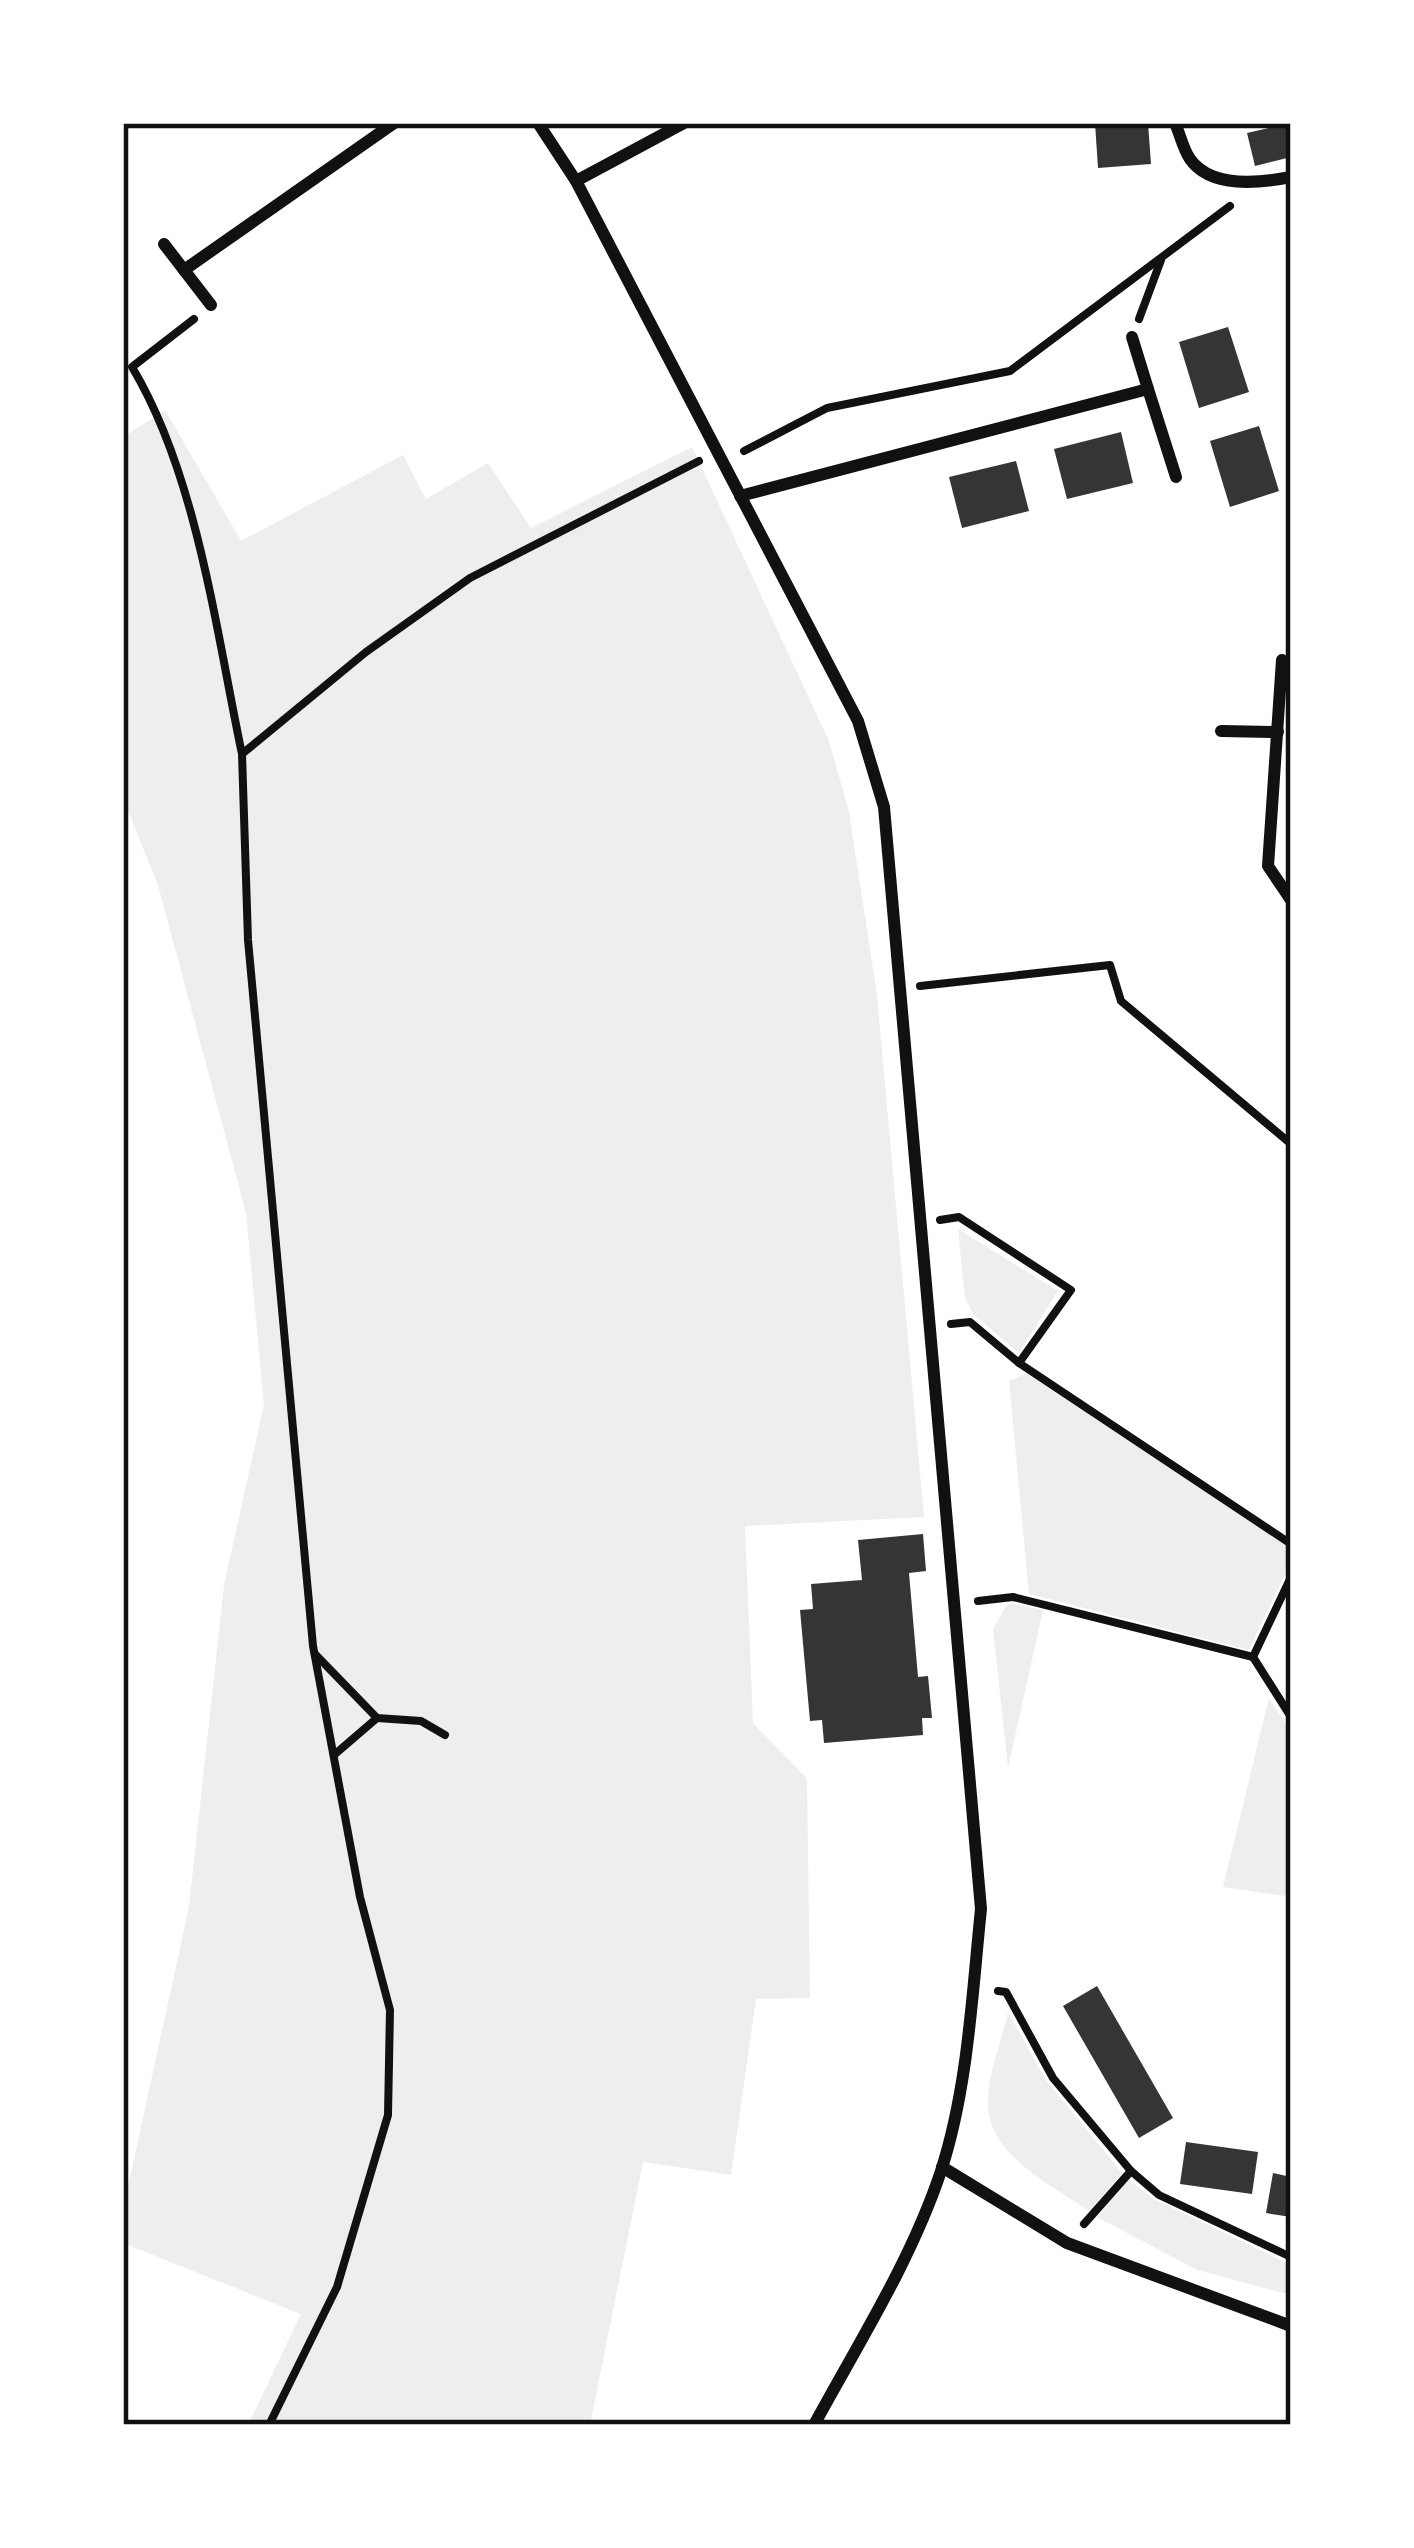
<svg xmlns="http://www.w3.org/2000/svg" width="1414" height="2548" font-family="'PT Sans Narrow',sans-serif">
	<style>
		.green { fill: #eee }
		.building { fill: #353535 }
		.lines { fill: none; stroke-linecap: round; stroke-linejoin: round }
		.path { stroke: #111; stroke-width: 8 }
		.minor { stroke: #111; stroke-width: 12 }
		.neatline { fill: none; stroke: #111; stroke-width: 4.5 }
	</style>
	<rect width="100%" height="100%" fill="#fff"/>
	<!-- green -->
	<g class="green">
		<path d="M165,410L241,541L403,455L426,499L488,463L531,528L692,447L829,741L849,812L877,995L924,1517L745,1526L753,1723L807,1779L810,1998L756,1999L731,2175L643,2162L590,2425H248L301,2314L123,2243V2209L189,1907L224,1585L264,1405L246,1213L158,885L123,799V437Z"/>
		<path d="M958,1229L1058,1291L1019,1353L974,1315L965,1298Z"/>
		<path d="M1026,1373L1291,1549V1562L1249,1650L1029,1594L1009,1381Z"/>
		<path d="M1012,1603L1043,1610L1008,1768L993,1629L1006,1606Z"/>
		<path d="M1269,1698L1291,1732V1891L1284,1896L1223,1887Z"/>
		<path d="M1008,2012L1046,2080L1122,2173L1089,2211C1052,2185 989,2156 988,2105C987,2076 1002,2040 1008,2012Z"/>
		<path d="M1129,2180L1152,2198L1291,2265V2295L1197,2270L1097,2217Z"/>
	</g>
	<!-- building -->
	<g class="building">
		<path d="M1095,123H1148L1151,164L1098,168Z"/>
		<path d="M1291,123V157L1255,166L1247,133Z"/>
		<path d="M1228,327L1249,392L1199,408L1179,342Z"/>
		<path d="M1259,426L1279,491L1230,507L1210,441Z"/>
		<path d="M1121,432L1133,483L1067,499L1054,449Z"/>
		<path d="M1016,461L1029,511L962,528L949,477Z"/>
		<path d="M923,1534L926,1571L909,1573L918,1677L928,1676L932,1718H922L923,1735L824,1743L822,1720L810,1721L800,1610L813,1609L811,1584L862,1580L858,1540Z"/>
		<path d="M1097,1986L1173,2118L1139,2138L1063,2006Z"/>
		<path d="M1186,2142L1258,2152L1252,2194L1180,2184Z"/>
		<path d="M1273,2173L1291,2177V2217L1266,2213Z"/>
	</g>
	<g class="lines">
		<!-- path -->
		<g class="path">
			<path d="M194,319L132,367C197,475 216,631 242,754L366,652L470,578L699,461"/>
			<path d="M1139,319L1161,260"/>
			<path d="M744,451L827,408L1010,371L1230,206"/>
			<path d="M242,754L248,940L313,1646L360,1897L390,2010L388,2115L337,2287L269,2425"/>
			<path d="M920,986L1110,965L1121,1001L1291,1144"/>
			<path d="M940,1220L959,1217L1071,1290L1019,1363L1291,1544"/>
			<path d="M951,1324L970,1322L1019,1363"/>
			<path d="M978,1601L1013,1597L1253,1657L1291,1577"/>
			<path d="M315,1654L377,1718L421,1721L445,1735"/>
			<path d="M1253,1657L1291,1717"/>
			<path d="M334,1755L377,1718"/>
			<path d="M998,1991L1006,1992L1053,2078L1131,2171L1159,2195L1291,2257"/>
			<path d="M1084,2224L1131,2171"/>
		</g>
		<!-- minor -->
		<g class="minor">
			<path d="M538,123L576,181L858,721L884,807L981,1909C972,1995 968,2088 941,2171C911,2261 859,2342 814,2425"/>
			<path d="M1175,123C1180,134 1183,149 1190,159C1211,189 1260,183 1291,177"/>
			<path d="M576,181L684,123"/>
			<path d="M164,244L211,305"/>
			<path d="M184,270L394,123"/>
			<path d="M1132,337L1148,389"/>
			<path d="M740,496L1148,389L1176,477"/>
			<path d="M1282,660L1268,866L1291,900"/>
			<path d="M1221,731L1278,732"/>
			<path d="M942,2167L1067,2243L1291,2326"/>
		</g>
	</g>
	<!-- border -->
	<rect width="1414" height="2548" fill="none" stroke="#ffffff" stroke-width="252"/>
	<rect x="126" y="126" width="1162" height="2296" class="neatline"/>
</svg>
